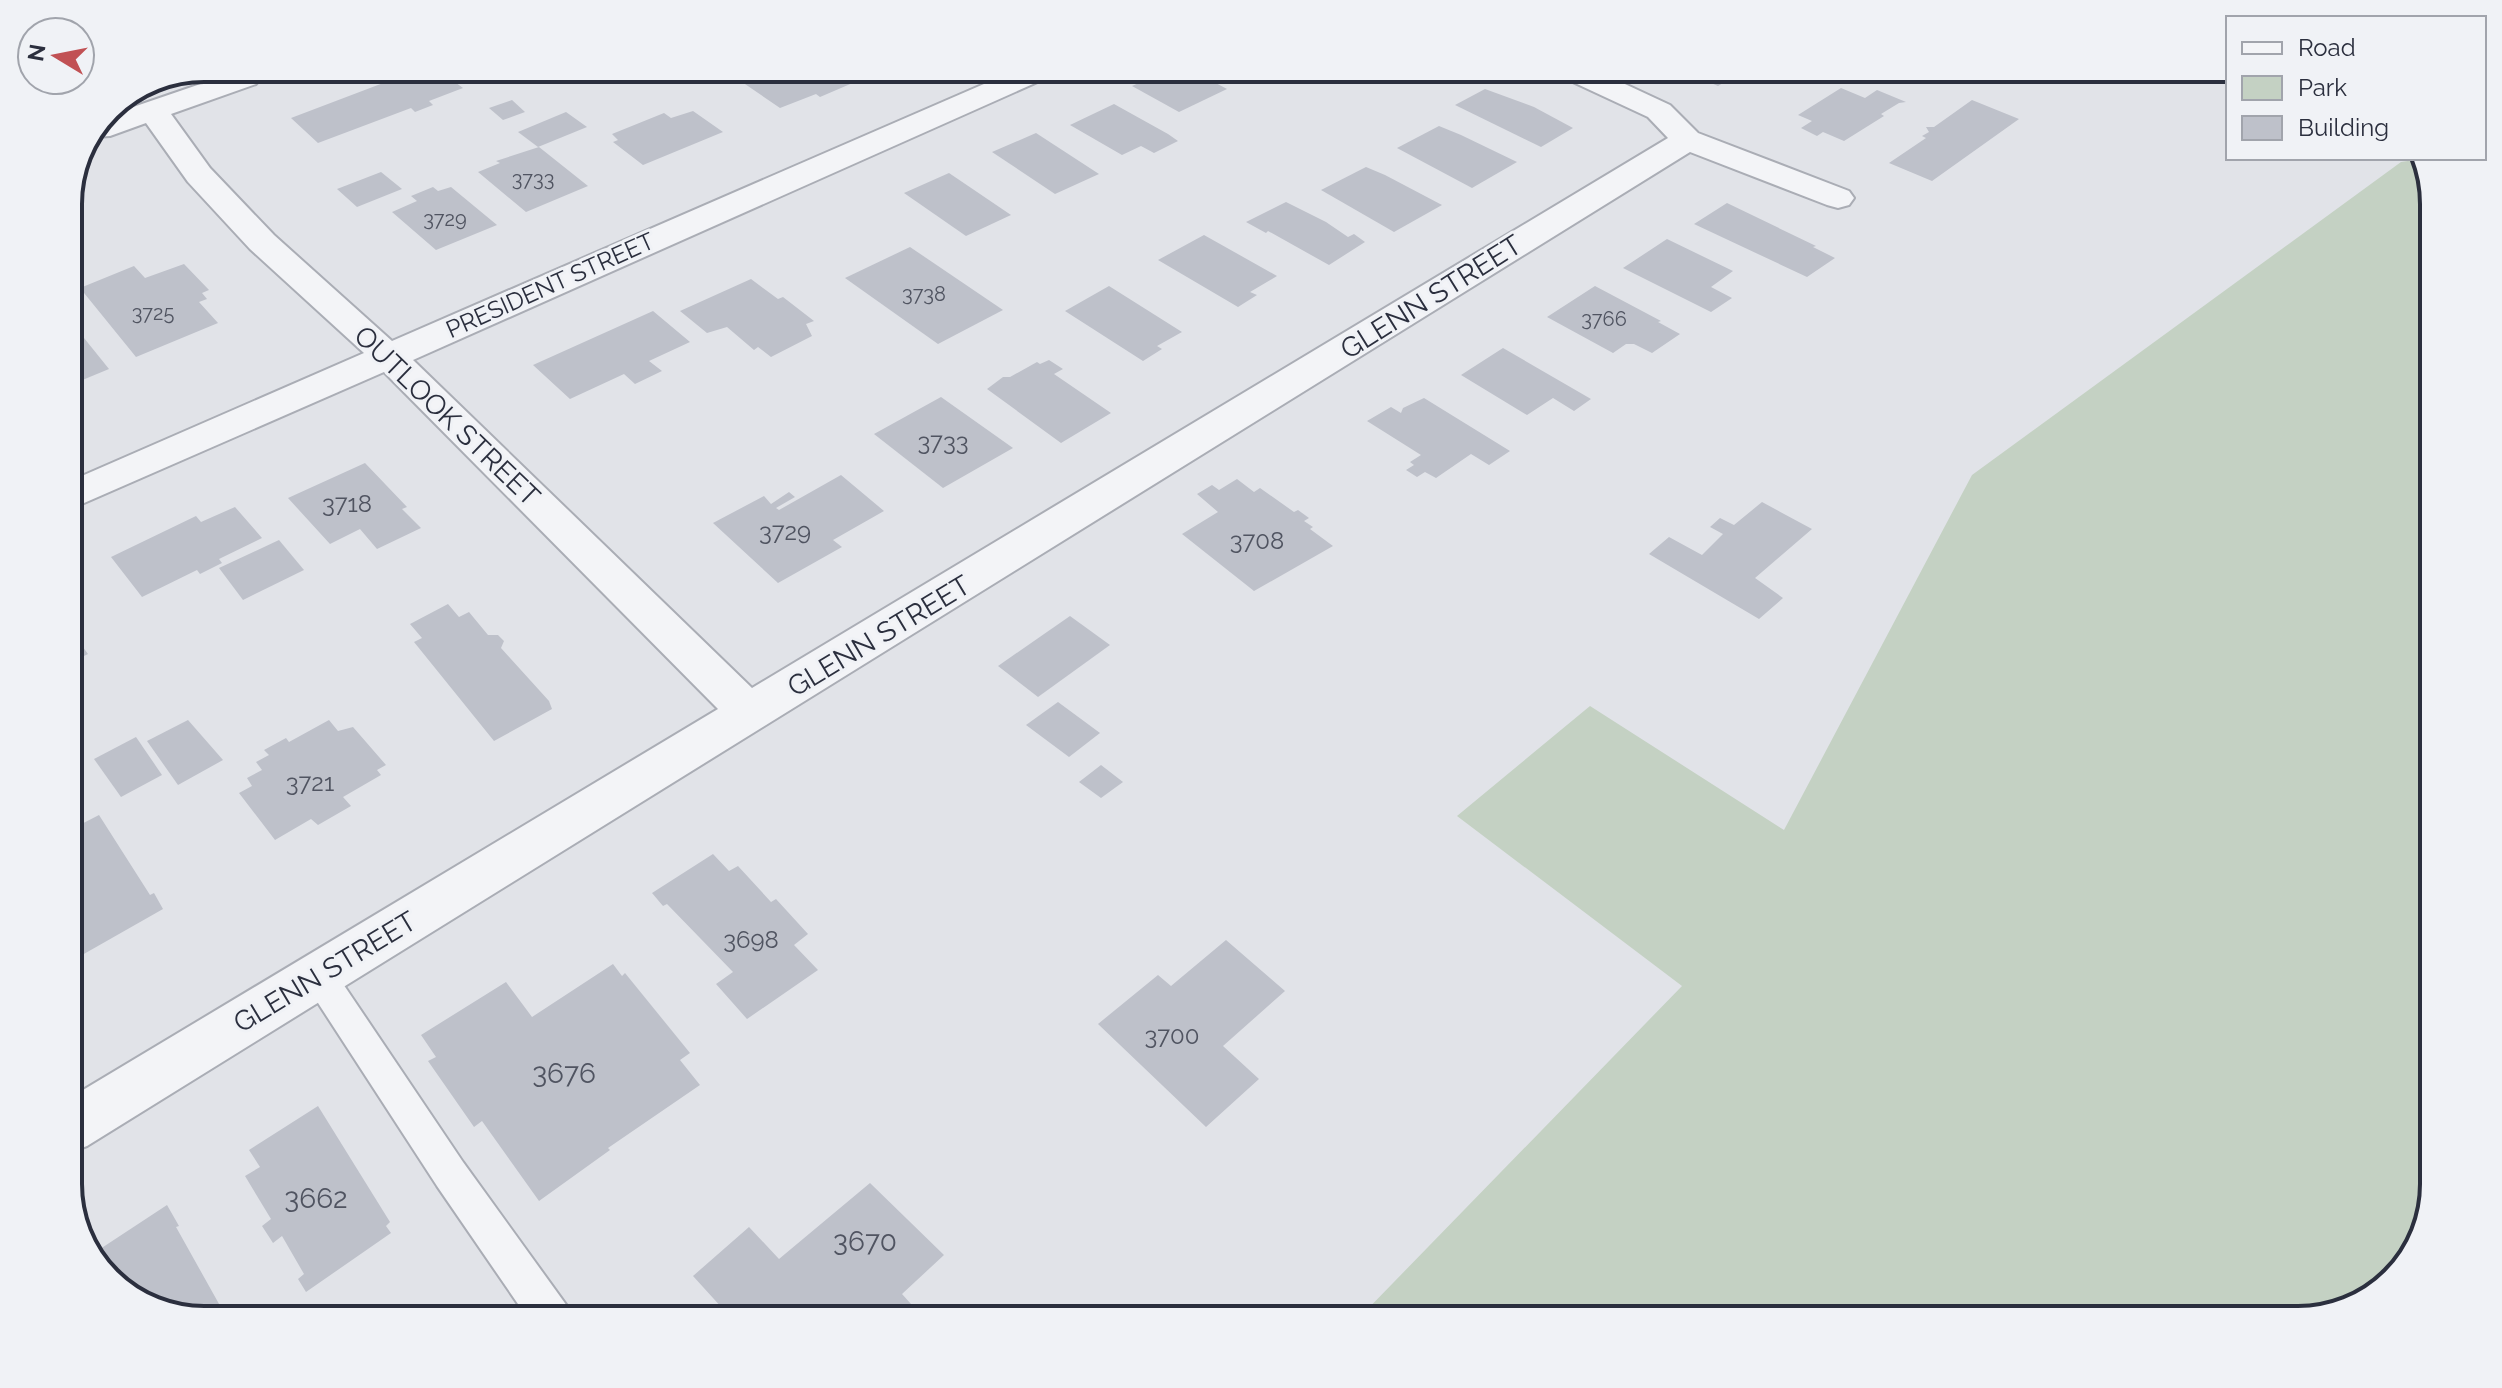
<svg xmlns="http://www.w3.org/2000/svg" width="2502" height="1388" font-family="Raleway,sans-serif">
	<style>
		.green { fill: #c4d1c3 }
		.building { fill: #bec1ca }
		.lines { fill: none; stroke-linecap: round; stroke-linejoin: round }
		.service-casing { stroke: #aaadb5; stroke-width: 4 }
		.minor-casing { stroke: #aaadb5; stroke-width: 4 }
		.service { fill: #f3f4f7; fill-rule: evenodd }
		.minor { fill: #f3f4f7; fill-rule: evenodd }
		.labels { text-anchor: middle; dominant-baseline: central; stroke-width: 6; stroke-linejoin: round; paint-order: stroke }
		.far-number-label { font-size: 20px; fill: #505461 }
		.far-street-label { font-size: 24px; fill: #2b2f3e; stroke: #f0f2f6 }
		.number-label { font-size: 24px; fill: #505461 }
		.street-label { font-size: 28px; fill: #2b2f3e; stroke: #f0f2f6 }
		.near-number-label { font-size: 28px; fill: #505461 }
		.rim { fill: none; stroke: #2b2f3e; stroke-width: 4 }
	</style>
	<rect width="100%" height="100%" fill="#e1e3e8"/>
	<!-- green -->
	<path class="green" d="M2421,159L2434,196V1184L2420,1244L2366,1301L2298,1320H1357L1682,986L1457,816L1590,706L1784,830L1972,475L2401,162Z"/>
	<!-- building -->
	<g class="building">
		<path d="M1684,71H1743L1718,86Z"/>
		<path d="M1161,73H1197L1227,89L1179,112L1132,86Z"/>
		<path d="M1251,73H1296L1273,84Z"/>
		<path d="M760,75H855L862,79L820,97L816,94L780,108L742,82Z"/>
		<path d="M399,77H448L463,88L429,101L433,105L415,112L411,108L318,143L291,118Z"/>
		<path d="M1841,88L1865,98L1877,90L1906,102L1899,103L1881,114L1884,116L1844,141L1823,132L1817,136L1801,128L1812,121L1798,115Z"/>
		<path d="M1485,89L1534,107L1573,128L1541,147L1455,105Z"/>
		<path d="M512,100L525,112L503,120L489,108Z"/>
		<path d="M1972,100L2019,119L1932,181L1889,163L1926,138L1922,136L1929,132L1926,127H1934Z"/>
		<path d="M1114,104L1168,134L1178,141L1154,153L1141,146L1122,155L1070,125Z"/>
		<path d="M693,111L723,132L643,165L613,142L618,140L612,134L664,113L671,118Z"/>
		<path d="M566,112L587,127L538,147L518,132Z"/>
		<path d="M1439,126L1461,135L1517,162L1472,188L1397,148Z"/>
		<path d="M1036,133L1099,174L1055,194L992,152Z"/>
		<path d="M539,147L588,186L526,212L478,172L500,163L496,161Z"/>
		<path d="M1366,167L1385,175L1442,205L1394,232L1321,190Z"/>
		<path d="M381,172L402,189L357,207L337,189Z"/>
		<path d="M949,173L1011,215L966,236L904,193Z"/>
		<path d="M433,187L438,191L451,187L497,225L436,250L392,212L417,201L411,196Z"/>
		<path d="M1286,202L1326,222L1348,237L1354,234L1365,242L1329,265L1268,231L1266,233L1246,222Z"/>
		<path d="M1727,203L1816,246L1813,247L1835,258L1807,277L1694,224Z"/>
		<path d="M1204,235L1277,276L1250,292L1257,295L1238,307L1158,260Z"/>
		<path d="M1667,239L1733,271L1711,287L1732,298L1711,312L1623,268Z"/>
		<path d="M910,247L1003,310L938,344L845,278Z"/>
		<path d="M184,264L209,290L202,293L207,299L199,302L218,323L136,357L80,288L134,266L145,278Z"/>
		<path d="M751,279L778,299L783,297L814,321L806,324L812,336L771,357L758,347L754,350L727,327L707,333L680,311Z"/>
		<path d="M1109,286L1182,332L1157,346L1162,349L1143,361L1065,311Z"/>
		<path d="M1595,286L1661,321L1658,322L1680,334L1652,353L1634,344H1626L1613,353L1547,317Z"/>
		<path d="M653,311L690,342L649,361L662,371L635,384L624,374L570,399L533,365Z"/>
		<path d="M84,338L109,369L68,386V345Z"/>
		<path d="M1503,348L1591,399L1574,411L1553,398L1527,415L1461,375Z"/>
		<path d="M1049,360L1063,369L1054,374L1111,413L1061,443L987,389L1003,377H1010L1037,362L1040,364Z"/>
		<path d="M941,397L1013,448L943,488L874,434Z"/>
		<path d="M1424,398L1510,451L1489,465L1471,454L1436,478L1425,472L1417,477L1406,470L1414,465L1410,462L1421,455L1367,421L1391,407L1401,413L1403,408Z"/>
		<path d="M365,463L407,507L402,509L421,528L377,549L360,529L330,544L288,498Z"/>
		<path d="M841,475L884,511L833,540L842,547L778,583L713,523L764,496L771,504L789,492L795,497L776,508L779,510Z"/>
		<path d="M1237,479L1254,492L1260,488L1294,512L1298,510L1309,518L1304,521L1313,527L1310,529L1333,546L1254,591L1182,534L1218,512L1197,494L1212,485L1219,490Z"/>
		<path d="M1762,502L1812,529L1755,578L1783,598L1759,619L1649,554L1669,537L1702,555L1723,534L1710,527L1720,518L1734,525Z"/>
		<path d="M235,507L262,538L219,559L222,563L200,574L197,570L142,597L111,557L196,516L201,522Z"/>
		<path d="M279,540L304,570L243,600L219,568Z"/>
		<path d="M448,604L459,617L469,612L488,635H498L504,641L501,648L549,701L552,709L494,741L414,642L422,638L410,624Z"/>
		<path d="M1070,616L1110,645L1038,697L998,666Z"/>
		<path d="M68,619L79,633L74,635L88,654L68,664Z"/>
		<path d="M1058,702L1100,733L1069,757L1026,725Z"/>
		<path d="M188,720L223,760L178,785L147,741Z"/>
		<path d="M329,720L338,731L353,727L386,765L377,770L381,775L343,797L351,806L318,825L311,819L275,840L239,793L252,786L247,778L262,770L256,762L269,755L264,750L286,738L289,742Z"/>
		<path d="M136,737L162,775L121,797L94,759Z"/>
		<path d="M1101,765L1123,782L1101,798L1079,782Z"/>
		<path d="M99,815L150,895L154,893L163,909L68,963V831Z"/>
		<path d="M713,854L729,871L738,866L771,902L776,899L808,934L794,945L818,970L747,1019L716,984L733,972L667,904L663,906L652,893Z"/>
		<path d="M1226,940L1285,991L1223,1046L1259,1079L1206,1127L1098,1024L1158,975L1171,986Z"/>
		<path d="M613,964L622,976L625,973L690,1053L680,1060L700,1085L608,1148L610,1150L539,1201L482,1121L474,1127L428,1061L436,1057L421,1035L506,982L532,1017Z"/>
		<path d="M318,1106L390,1222L386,1226L391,1233L306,1292L298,1279L304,1274L282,1236L273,1243L262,1226L271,1219L245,1176L260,1167L249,1150Z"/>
		<path d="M870,1183L944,1255L902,1294L911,1304L894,1320H710L723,1309L693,1276L749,1227L779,1259Z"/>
		<path d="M167,1205L179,1226L176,1227L228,1320H204L144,1306L101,1268L94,1253Z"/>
	</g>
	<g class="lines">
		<defs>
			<path id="service" d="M319,961L331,966L463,1162L567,1306L573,1320H529L437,1186L307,986L302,976L307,966Z"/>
			<path id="minor" d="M1597,71L1670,105L1698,133L1849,191L1854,198L1849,205L1838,208L1827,205L1690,152L87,1146L68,1153V1099L718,709L384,372L68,510V482L364,353L250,249L188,182L146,123L110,136L95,137L104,117L218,78H261L256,84L171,114L210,168L274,235L392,341L1007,74H1047L1042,80L413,360L752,688L1668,138L1648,117L1562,77L1558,72Z"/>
		</defs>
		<!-- service casing -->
		<use href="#service" class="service-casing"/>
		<!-- minor casing -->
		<use href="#minor" class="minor-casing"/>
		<!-- service -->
		<use href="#service" class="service"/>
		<!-- minor -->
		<use href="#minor" class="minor"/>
	</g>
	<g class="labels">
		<!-- far-number labels -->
		<g class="far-number-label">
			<text x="533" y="179">3733</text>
			<text x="445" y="219">3729</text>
			<text x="924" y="294">3738</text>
			<text x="153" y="313">3725</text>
			<text x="1604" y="319">3766</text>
		</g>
		<!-- far-street labels -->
		<g class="far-street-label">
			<text transform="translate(550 285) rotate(-24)">PRESIDENT STREET</text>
		</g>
		<!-- number labels -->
		<g class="number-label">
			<text x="943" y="441">3733</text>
			<text x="347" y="503">3718</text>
			<text x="785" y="531">3729</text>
			<text x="1257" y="540">3708</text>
			<text x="310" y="782">3721</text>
			<text x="751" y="939">3698</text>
			<text x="1172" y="1035">3700</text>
		</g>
		<!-- street labels -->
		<g class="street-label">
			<text transform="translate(1431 297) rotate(-32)">GLENN STREET</text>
			<text transform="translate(447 416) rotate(44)">OUTLOOK STREET</text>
			<text transform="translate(879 636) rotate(-31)">GLENN STREET</text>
			<text transform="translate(325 972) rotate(-31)">GLENN STREET</text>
		</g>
		<!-- near-number labels -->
		<g class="near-number-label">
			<text x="564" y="1073">3676</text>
			<text x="316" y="1198">3662</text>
			<text x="865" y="1241">3670</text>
		</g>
	</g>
	<!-- crop -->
	<path d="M0 0H2502V1388H0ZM204 82H2298A122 122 0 0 1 2420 204V1184A122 122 0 0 1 2298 1306H204A122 122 0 0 1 82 1184V204A122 122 0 0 1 204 82Z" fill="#f0f2f6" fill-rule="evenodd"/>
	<path class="rim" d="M204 82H2298A122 122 0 0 1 2420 204V1184A122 122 0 0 1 2298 1306H204A122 122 0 0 1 82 1184V204A122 122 0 0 1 204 82Z"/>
	<!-- legend -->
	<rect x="2226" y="16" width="260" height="144" fill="#f0f2f6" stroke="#a1a4ac" stroke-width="2"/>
	<rect x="2242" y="42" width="40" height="12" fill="#f3f4f7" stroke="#a1a4ac" stroke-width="2"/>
	<text x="2298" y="56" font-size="24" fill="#2b2f3e">Road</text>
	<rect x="2242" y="76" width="40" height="24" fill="#c4d1c3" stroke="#a1a4ac" stroke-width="2"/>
	<text x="2298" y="96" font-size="24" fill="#2b2f3e">Park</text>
	<rect x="2242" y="116" width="40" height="24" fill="#bec1ca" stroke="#a1a4ac" stroke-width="2"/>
	<text x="2298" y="136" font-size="24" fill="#2b2f3e">Building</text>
	<!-- north arrow -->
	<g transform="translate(56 56) rotate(280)"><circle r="38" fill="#f0f2f6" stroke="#a1a4ac" stroke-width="2"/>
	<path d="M0-6L14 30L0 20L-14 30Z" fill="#c15154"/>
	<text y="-12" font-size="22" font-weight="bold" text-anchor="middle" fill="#2b2f3e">N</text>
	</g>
</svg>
